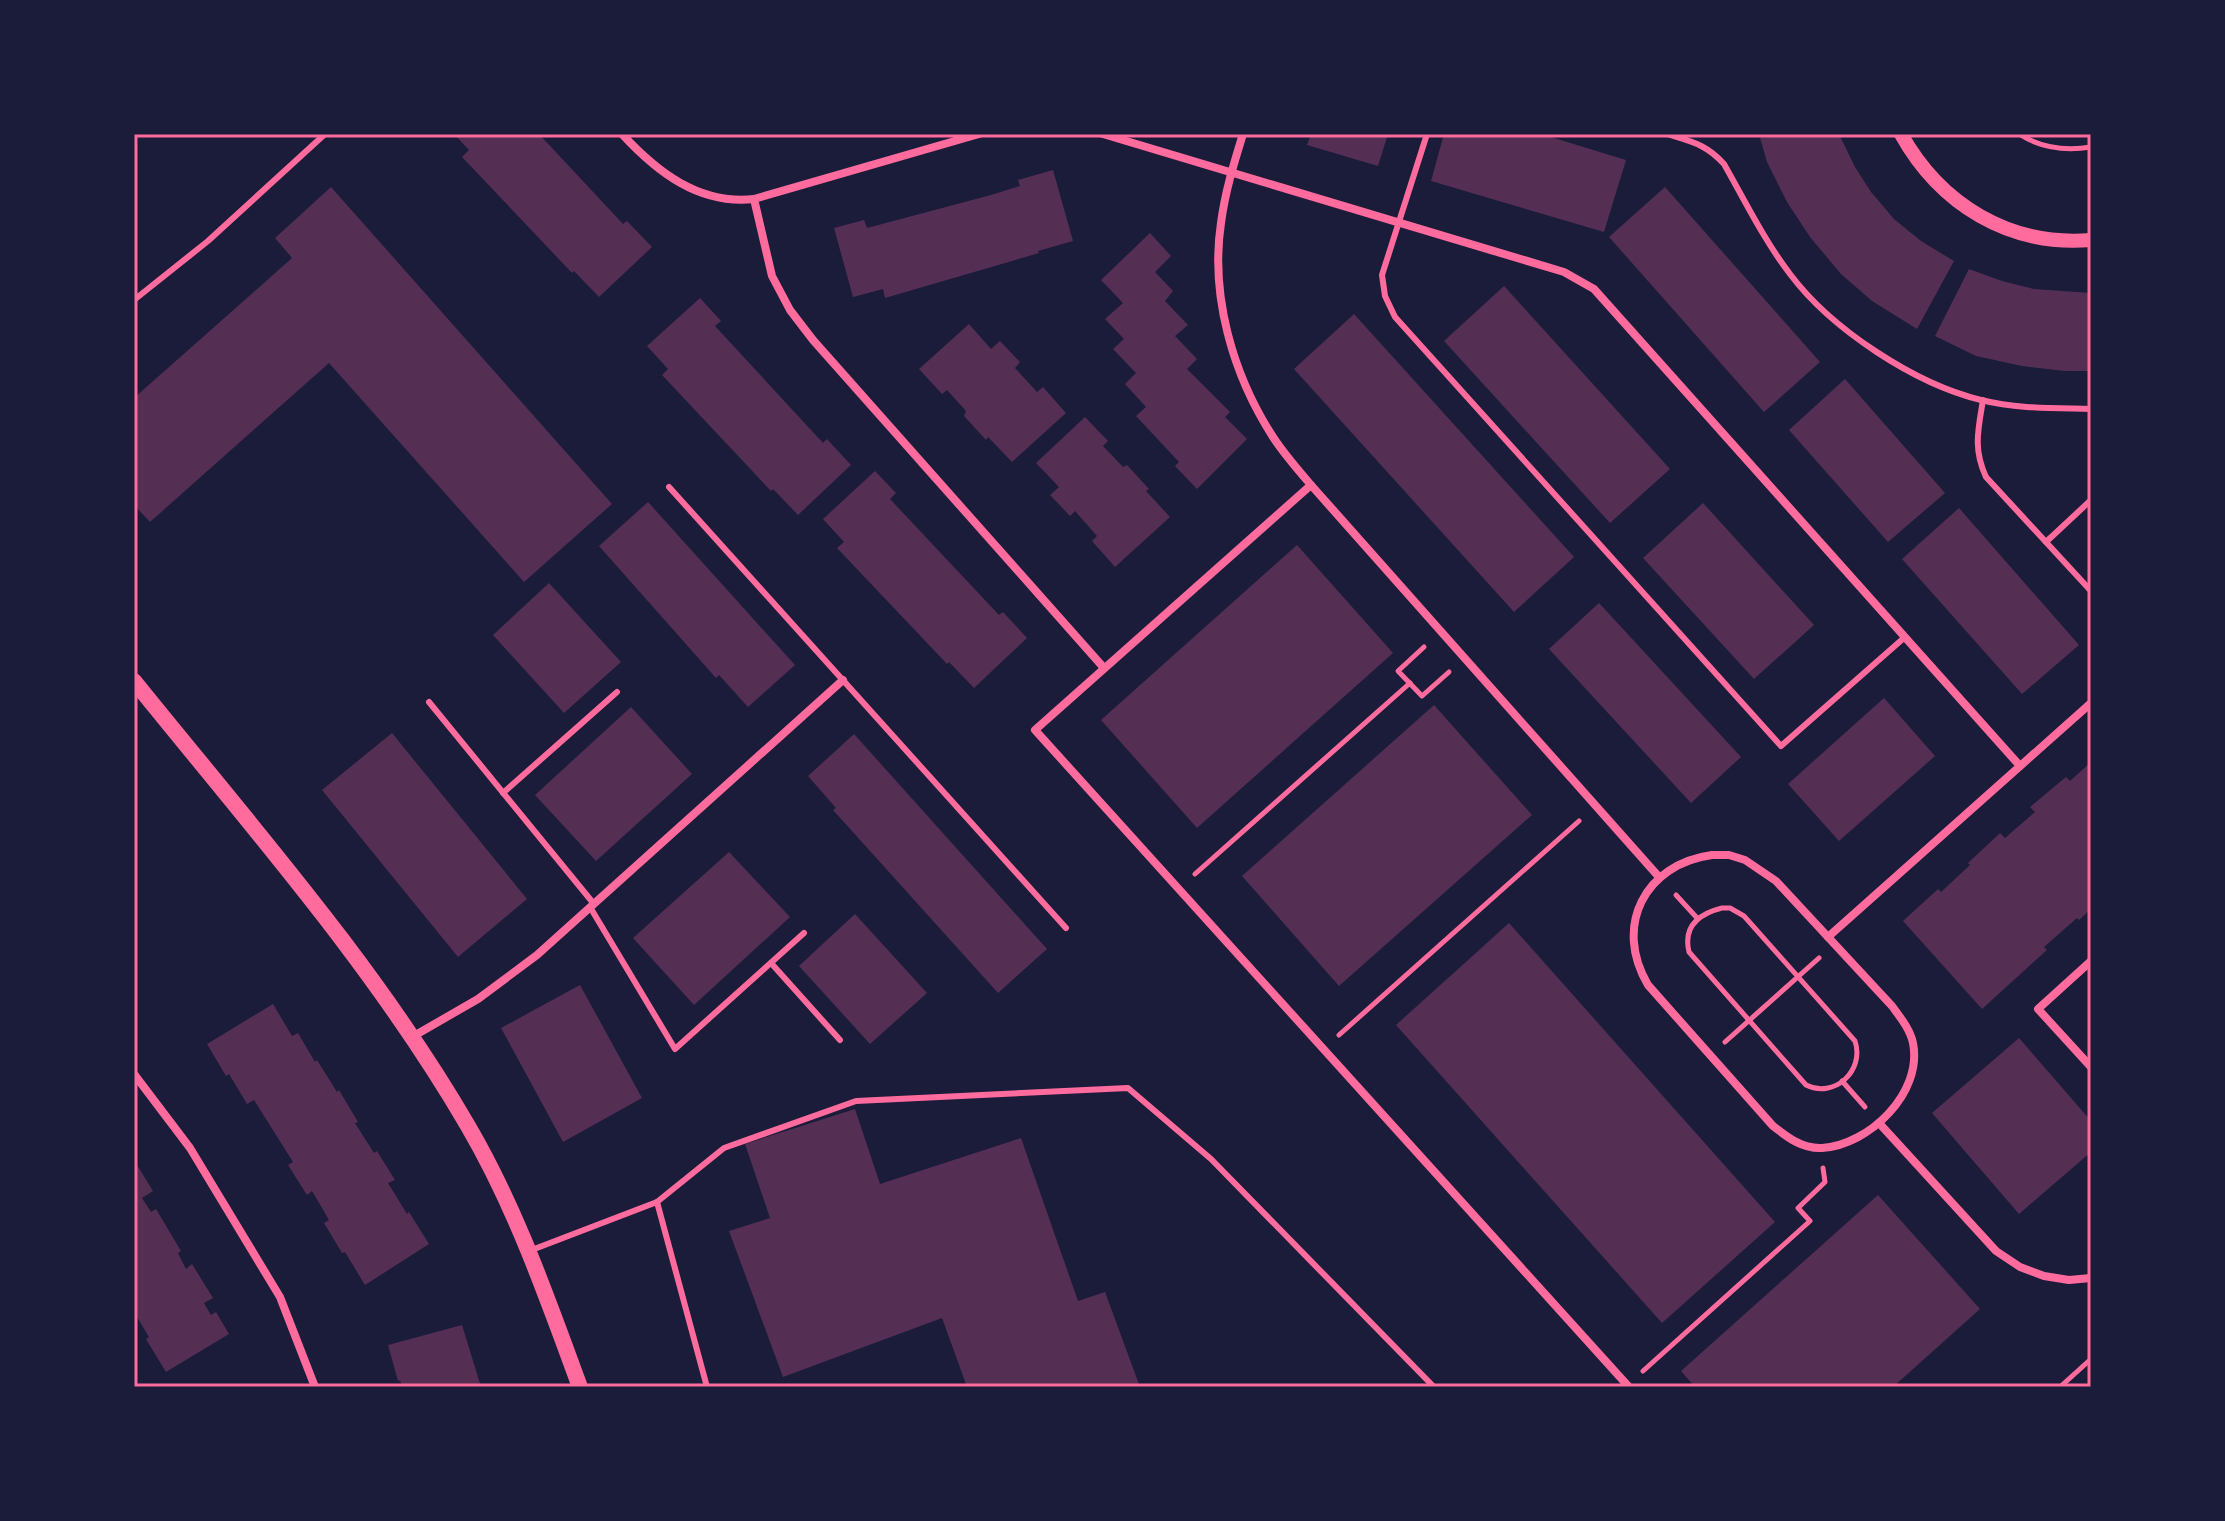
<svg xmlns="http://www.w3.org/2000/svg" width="2225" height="1521" font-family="Poppins,sans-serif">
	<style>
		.building { fill: #542f53 }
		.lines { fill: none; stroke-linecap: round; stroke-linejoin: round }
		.path { stroke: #ff6b9d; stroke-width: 5 }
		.service { stroke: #ff6b9d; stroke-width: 6 }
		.minor { stroke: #ff6b9d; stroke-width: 8 }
		.tertiary { stroke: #ff6b9d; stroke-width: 14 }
		.secondary { stroke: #ff6b9d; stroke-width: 16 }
		.neatline { fill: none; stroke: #ff6b9d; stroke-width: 3 }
	</style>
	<rect width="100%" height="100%" fill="#1b1b3a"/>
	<!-- building -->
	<g class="building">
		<path d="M454,134H539L623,224L627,221L652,247L599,297L574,271L572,273L462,157L469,150Z"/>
		<path d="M1311,134H1388L1378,166L1307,145Z"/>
		<path d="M1444,134H1541L1626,160L1604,232L1431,181Z"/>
		<path d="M1759,134H1839L1855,167L1871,192L1894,219L1921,241L1954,261L1917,329L1872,301L1841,274L1810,237L1787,202L1767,162Z"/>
		<path d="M1053,170L1073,241L1038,251L1039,253L885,298L883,289L853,297L834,228L864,220L867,228L991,195L1020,186L1018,180Z"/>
		<path d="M331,187L612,504L524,582L329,363L150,522L134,505V398L292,258L275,238Z"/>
		<path d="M1665,187L1820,362L1764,412L1609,237Z"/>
		<path d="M1150,233L1171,256L1155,272L1173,291L1165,301L1188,325L1175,336L1197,359L1187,369L1230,412L1225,417L1247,439L1197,489L1175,466L1179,462L1136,416L1146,407L1125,384L1136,373L1113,349L1124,339L1105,319L1123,303L1101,280Z"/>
		<path d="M1969,269L2002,281L2034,289L2091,293V371H2065L2022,366L1976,356L1935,336Z"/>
		<path d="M1504,286L1670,469L1610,523L1444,341Z"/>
		<path d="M700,298L721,321L715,326L823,443L827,439L851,465L798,515L773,489L771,491L662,375L668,369L647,346Z"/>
		<path d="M1354,314L1574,557L1514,612L1294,369Z"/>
		<path d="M969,324L991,349L1000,341L1020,362L1015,368L1037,392L1043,387L1066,413L1012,462L988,437L986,440L964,416L966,411L947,390L942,394L919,369Z"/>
		<path d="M1845,379L1945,493L1888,542L1789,430Z"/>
		<path d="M1085,417L1108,441L1103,446L1123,467L1127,465L1149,489L1146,491L1170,517L1115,567L1092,541L1097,536L1075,511L1070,516L1050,495L1059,487L1036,463Z"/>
		<path d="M875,471L896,493L890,499L999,615L1003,612L1027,638L974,688L949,662L947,664L837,548L844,542L823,519Z"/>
		<path d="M648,502L795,665L748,707L719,675L716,678L599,546Z"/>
		<path d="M1703,503L1814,625L1754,679L1643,558Z"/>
		<path d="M1959,508L2079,645L2022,694L1902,559Z"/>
		<path d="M1297,545L1393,653L1197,828L1101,720Z"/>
		<path d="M549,583L621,662L564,713L493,635Z"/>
		<path d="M1599,603L1741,757L1691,803L1549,649Z"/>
		<path d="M1884,698L1935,756L1839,841L1788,784Z"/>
		<path d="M1434,705L1532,815L1339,986L1242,876Z"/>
		<path d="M631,707L692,774L596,861L535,795Z"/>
		<path d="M392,733L527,899L458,957L322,790Z"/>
		<path d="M854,734L1047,949L998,993L833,810L836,808L808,776Z"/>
		<path d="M2091,762V909L2079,920L2077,918L2044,947L2047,950L1982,1009L1903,921L1938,889L1941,892L1970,865L1968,863L2000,833L2005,838L2035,812L2030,807L2066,777L2070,781Z"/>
		<path d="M729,852L790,917L694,1005L633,938Z"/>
		<path d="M855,914L927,993L870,1044L799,966Z"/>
		<path d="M1509,923L1775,1222L1662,1323L1396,1025Z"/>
		<path d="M580,985L642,1098L563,1142L501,1028Z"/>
		<path d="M273,1004L292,1036L298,1033L315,1062L317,1060L337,1092L339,1090L358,1122L355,1123L374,1153L377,1151L395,1180L388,1183L407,1214L409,1212L429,1244L365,1285L345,1252L342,1253L324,1223L329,1220L312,1191L307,1195L288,1165L293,1162L254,1100L247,1104L229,1074L226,1076L207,1044Z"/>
		<path d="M2019,1038L2091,1121V1152L2019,1214L1932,1113Z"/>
		<path d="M855,1109L880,1184L1021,1138L1078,1301L1105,1292L1140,1387H967L942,1318L783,1377L729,1231L770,1218L745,1144Z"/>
		<path d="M134,1160L153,1191L142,1198L151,1212L156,1209L181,1251L178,1253L186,1269L192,1264L213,1298L204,1303L211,1315L216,1312L229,1334L166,1372L146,1339L149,1337L134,1312Z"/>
		<path d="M1878,1195L1980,1309L1893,1387H1695L1681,1371Z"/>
		<path d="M462,1325L481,1387H402L400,1380L398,1381L388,1345Z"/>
	</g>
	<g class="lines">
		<!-- path -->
		<g class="path">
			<path d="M2019,134C2041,148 2066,151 2091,147"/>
			<path d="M1424,647L1398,671L1422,696L1449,672"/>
			<path d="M1195,874L1410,683"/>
			<path d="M1676,895L1698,919"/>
			<path d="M1722,908H1730L1744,916L1855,1041C1865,1071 1834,1099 1806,1085L1689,952C1683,927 1698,914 1722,908Z"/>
			<path d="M1339,1035L1579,821"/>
			<path d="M1725,1042L1819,958"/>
			<path d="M1842,1081L1865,1107"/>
			<path d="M1643,1371L1810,1221L1798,1208L1825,1182L1823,1168"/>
			<path d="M2060,1387L2091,1359"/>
		</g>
		<!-- service -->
		<g class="service">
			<path d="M1427,134L1382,275L1385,296L1395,317L1781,746L1905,637"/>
			<path d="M1667,134C1692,142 1706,144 1724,164C1745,201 1764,240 1790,274C1831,329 1915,384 1981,400C2017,409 2055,408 2091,409"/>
			<path d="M134,300L208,241L325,134"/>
			<path d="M1983,400C1978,430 1973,449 1986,477L2091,591"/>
			<path d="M669,487L1066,928"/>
			<path d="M2046,542L2091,500"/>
			<path d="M429,702L594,904"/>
			<path d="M503,793L617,692"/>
			<path d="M590,907L675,1049L804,933"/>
			<path d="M771,963L840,1040"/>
			<path d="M657,1202L707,1387"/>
			<path d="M529,1251L657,1202L724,1148L856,1101L1128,1088L1211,1159L1434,1387"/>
		</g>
		<!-- minor -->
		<g class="minor">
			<path d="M622,134C657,172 699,205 754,199L979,134"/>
			<path d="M1103,134L1564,272L1594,289L2020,766"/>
			<path d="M1243,134C1234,163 1225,192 1221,223C1210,296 1233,375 1273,437C1284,454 1298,470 1311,485L1659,877"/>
			<path d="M754,199L772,276L790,310L813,340L1104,668"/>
			<path d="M1311,485L1035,730L1629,1387"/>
			<path d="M1712,855H1729L1745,860L1776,881L1892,1006C1900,1017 1910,1029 1913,1043C1923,1093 1869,1145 1822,1148C1802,1149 1787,1137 1773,1126L1648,985C1613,926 1645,864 1712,855Z"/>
			<path d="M1828,937L2091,703"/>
			<path d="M2091,961L2038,1009L2091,1067"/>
			<path d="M412,1037L478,999L537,955L843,680"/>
			<path d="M134,1074L190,1148L280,1297L315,1387"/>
			<path d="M1879,1123L1996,1251L2020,1267L2044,1276L2069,1280L2091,1278"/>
		</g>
		<!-- tertiary -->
		<path class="tertiary" d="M1901,134C1940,204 2009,247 2091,240"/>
		<!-- secondary -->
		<path class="secondary" d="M134,681C250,825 375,966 468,1126C516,1208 547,1298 580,1387"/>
	</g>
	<!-- border -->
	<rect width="2225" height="1521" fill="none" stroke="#1b1b3a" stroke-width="272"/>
	<rect x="136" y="136" width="1953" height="1249" class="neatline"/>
</svg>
